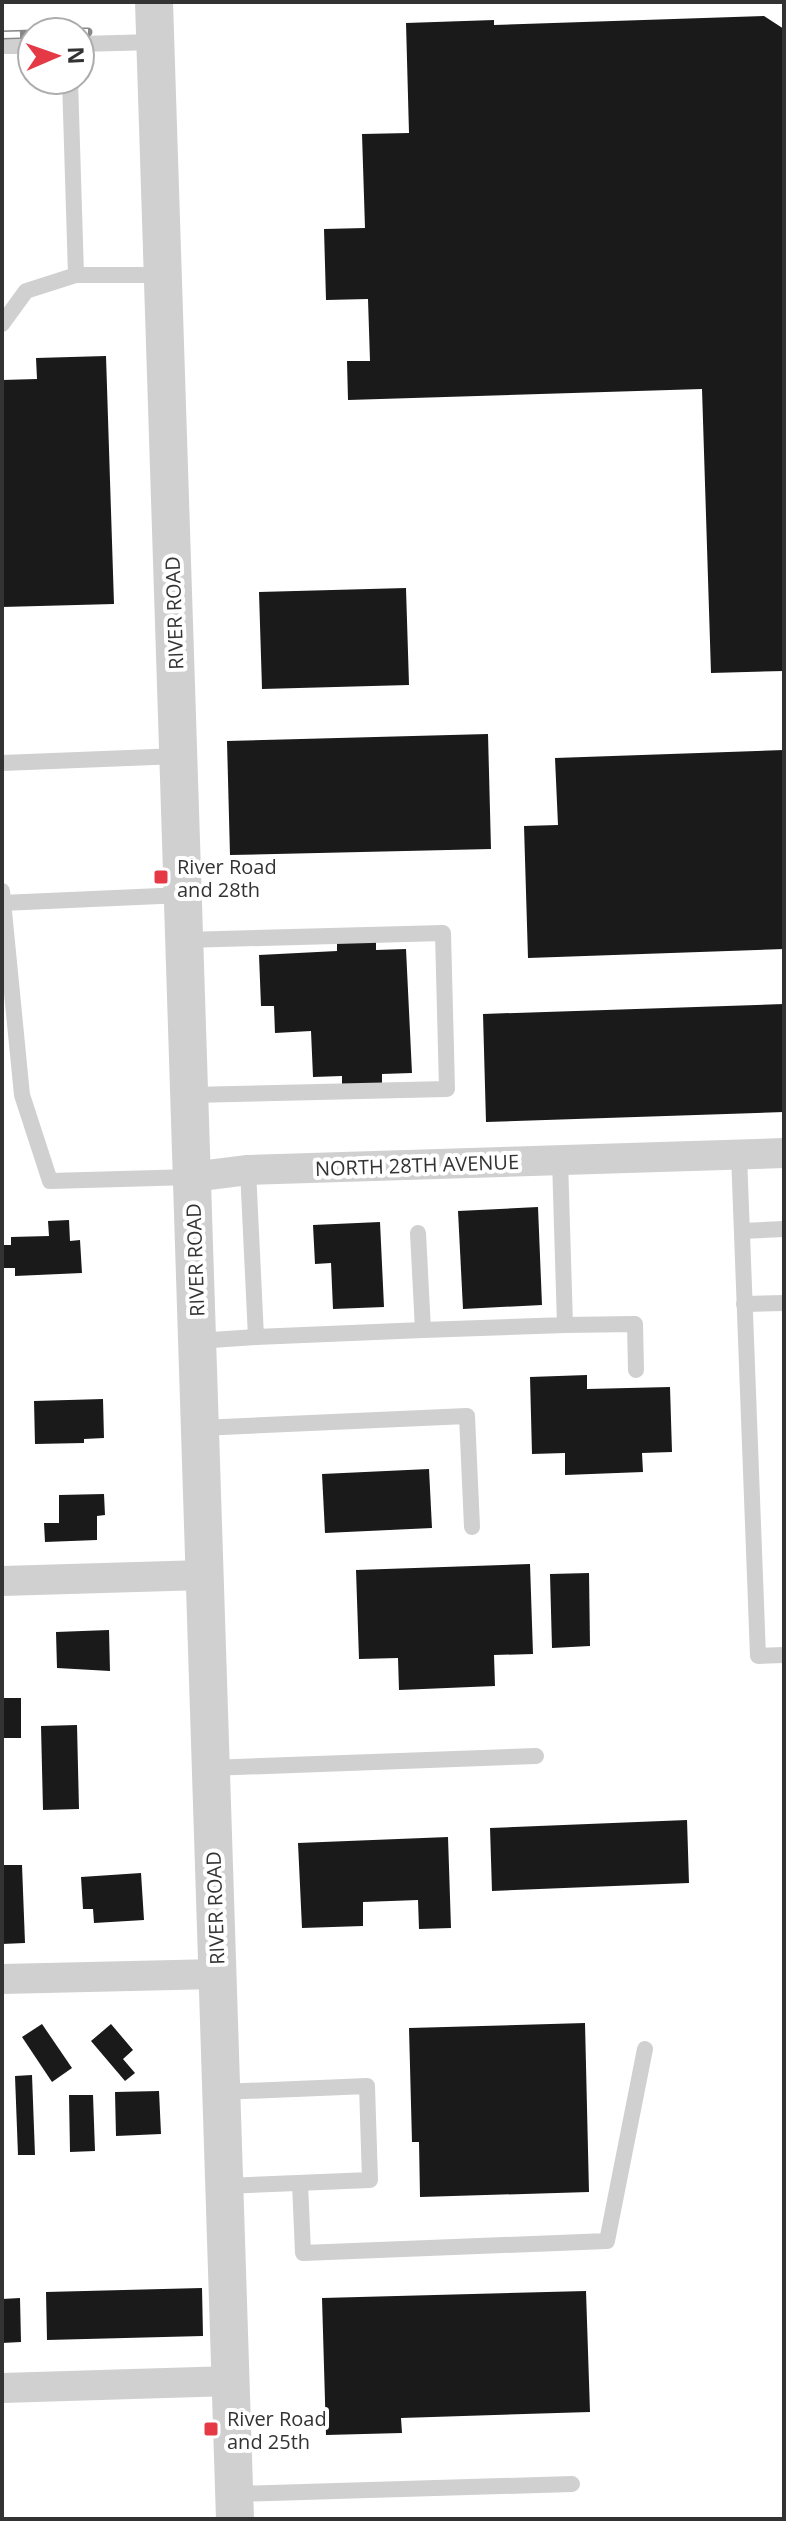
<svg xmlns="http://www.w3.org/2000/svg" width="786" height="2521" font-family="'Open Sans',sans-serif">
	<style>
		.building { fill: #1a1a1a }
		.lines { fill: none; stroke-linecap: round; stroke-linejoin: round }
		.service { stroke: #d0d0d0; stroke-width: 16 }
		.minor { stroke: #d0d0d0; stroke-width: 30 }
		.tertiary { stroke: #d0d0d0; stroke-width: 38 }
		.rail-casing { stroke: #888; stroke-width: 9 }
		.rail { stroke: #fff; stroke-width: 6; stroke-dasharray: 18; stroke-linecap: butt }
		.poi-dot { fill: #e63946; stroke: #fff; stroke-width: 3 }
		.labels { text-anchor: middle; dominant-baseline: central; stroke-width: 8; stroke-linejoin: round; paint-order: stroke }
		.street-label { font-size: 20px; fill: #333; stroke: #fff }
		.poi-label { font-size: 20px; fill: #333; stroke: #fff; text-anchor: start }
	</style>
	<rect width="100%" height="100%" fill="#fff"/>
	<!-- building -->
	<g class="building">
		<path d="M764,16L784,29V671L711,673L702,389L348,400L347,361H370L368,299L326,300L324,229L365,228L362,134L409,133L406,23L494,20V25Z"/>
		<path d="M106,356L114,604L2,607V380L37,379L36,358Z"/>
		<path d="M406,588L409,685L262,689L259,592Z"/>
		<path d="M488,734L491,849L230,855L227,741Z"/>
		<path d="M784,750V949L528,958L524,826L558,825L555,758Z"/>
		<path d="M376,941V950L406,949L412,1073L382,1074V1084L342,1085V1076L313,1077L311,1031L275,1033L274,1006H261L259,955L337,951V943Z"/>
		<path d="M784,1004V1112L486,1122L483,1014Z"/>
		<path d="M538,1207L542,1305L463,1309L458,1211Z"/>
		<path d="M69,1220L70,1241L80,1240L82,1273L15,1276V1268H2V1245H11V1237L49,1236L48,1221Z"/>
		<path d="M380,1222L384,1307L333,1309L331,1263L315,1264L313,1225Z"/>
		<path d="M587,1375V1389L670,1387L672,1452L642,1453L643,1472L565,1475V1453L532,1454L530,1377Z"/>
		<path d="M103,1399L104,1438L84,1439V1443L35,1444L34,1401Z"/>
		<path d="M429,1469L432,1528L325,1533L322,1474Z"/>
		<path d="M104,1494L105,1515L97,1516V1540L45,1542L44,1523H59V1495Z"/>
		<path d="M530,1564L533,1654L494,1655L495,1686L399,1690L398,1658L359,1659L356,1570Z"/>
		<path d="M589,1573L590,1646L552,1648L550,1574Z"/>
		<path d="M109,1630L110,1671L57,1668L56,1632Z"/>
		<rect x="2" y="1698" width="19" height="40"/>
		<path d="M77,1725L79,1809L43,1810L41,1726Z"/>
		<path d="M687,1820L689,1883L492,1891L490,1828Z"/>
		<path d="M448,1837L451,1928L419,1929L418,1900L363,1902V1926L302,1928L298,1843Z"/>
		<path d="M2,1865H22L25,1943L2,1944Z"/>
		<path d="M141,1873L144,1920L94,1923L93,1909H83L81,1877Z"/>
		<path d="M585,2023L589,2192L420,2197L419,2142H412L409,2028Z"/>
		<path d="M42,2024L72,2068L52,2082L22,2037Z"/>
		<path d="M111,2024L133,2050L123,2059L135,2073L125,2081L91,2041Z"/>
		<path d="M32,2075L35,2155H18L15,2076Z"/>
		<path d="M159,2091L161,2134L116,2136L115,2092Z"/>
		<path d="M69,2095H93L95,2151L70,2152Z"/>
		<path d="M202,2288L203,2336L47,2340L46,2292Z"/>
		<path d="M586,2291L590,2412L401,2418L402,2433L326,2435L322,2298Z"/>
		<path d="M20,2298L21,2342L2,2343V2299Z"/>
	</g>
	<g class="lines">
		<!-- service -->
		<g class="service">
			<path d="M80,44L155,42"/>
			<path d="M2,46H32"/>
			<path d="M76,275H163"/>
			<path d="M2,324L26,291L76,275L70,80"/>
			<path d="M2,763L179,756"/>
			<path d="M2,891L22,1095L50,1181L192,1177"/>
			<path d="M2,903L183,895"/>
			<path d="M185,940L443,933L447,1089L190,1095"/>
			<path d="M739,1155L758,1656L784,1655"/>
			<path d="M248,1170L256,1337L423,1330L418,1233"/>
			<path d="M742,1231L784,1229"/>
			<path d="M744,1304L784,1303"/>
			<path d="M565,1325L635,1324L636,1370"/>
			<path d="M423,1330L565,1325L560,1160"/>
			<path d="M197,1341L256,1337"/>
			<path d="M200,1428L467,1416L472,1527"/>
			<path d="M210,1768L536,1756"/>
			<path d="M221,2092L367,2086L370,2180L224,2186"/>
			<path d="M300,2183L303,2253L607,2241L645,2049"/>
			<path d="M234,2494L572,2484"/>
		</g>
		<!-- minor -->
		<g class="minor">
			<path d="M192,1177L248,1170L784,1153"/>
			<path d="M2,1581L204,1575"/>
			<path d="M2,1979L217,1974"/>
			<path d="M2,2388L231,2381"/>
		</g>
		<!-- tertiary -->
		<path class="tertiary" d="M154,2L235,2519"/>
		<defs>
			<g id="rail">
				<path d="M78,32H88"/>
				<path d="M2,35L32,34"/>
			</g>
		</defs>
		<!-- rail casing -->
		<use href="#rail" class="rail-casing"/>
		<!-- rail -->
		<use href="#rail" class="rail"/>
	</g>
	<!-- markers -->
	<g class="poi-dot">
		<rect x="153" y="869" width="16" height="16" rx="4"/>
		<rect x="203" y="2421" width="16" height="16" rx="4"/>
	</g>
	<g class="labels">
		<!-- street labels -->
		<g class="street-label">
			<text transform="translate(174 613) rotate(-92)">RIVER ROAD</text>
			<text transform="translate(417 1165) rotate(-2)">NORTH 28TH AVENUE</text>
			<text transform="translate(195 1260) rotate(-92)">RIVER ROAD</text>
			<text transform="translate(215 1908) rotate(-92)">RIVER ROAD</text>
		</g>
		<!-- poi labels -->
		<g class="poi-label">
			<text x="177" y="866">River Road<tspan x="177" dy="23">and 28th</tspan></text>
			<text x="227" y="2418">River Road<tspan x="227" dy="23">and 25th</tspan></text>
		</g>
	</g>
	<!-- border -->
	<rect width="786" height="2521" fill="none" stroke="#333333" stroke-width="8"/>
	<!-- north arrow -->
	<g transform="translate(56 56) rotate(88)"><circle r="38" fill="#ffffff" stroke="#adadad" stroke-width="2"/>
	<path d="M0-6L14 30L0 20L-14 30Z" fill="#e63946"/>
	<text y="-12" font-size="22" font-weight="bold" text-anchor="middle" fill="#333333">N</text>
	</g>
</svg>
